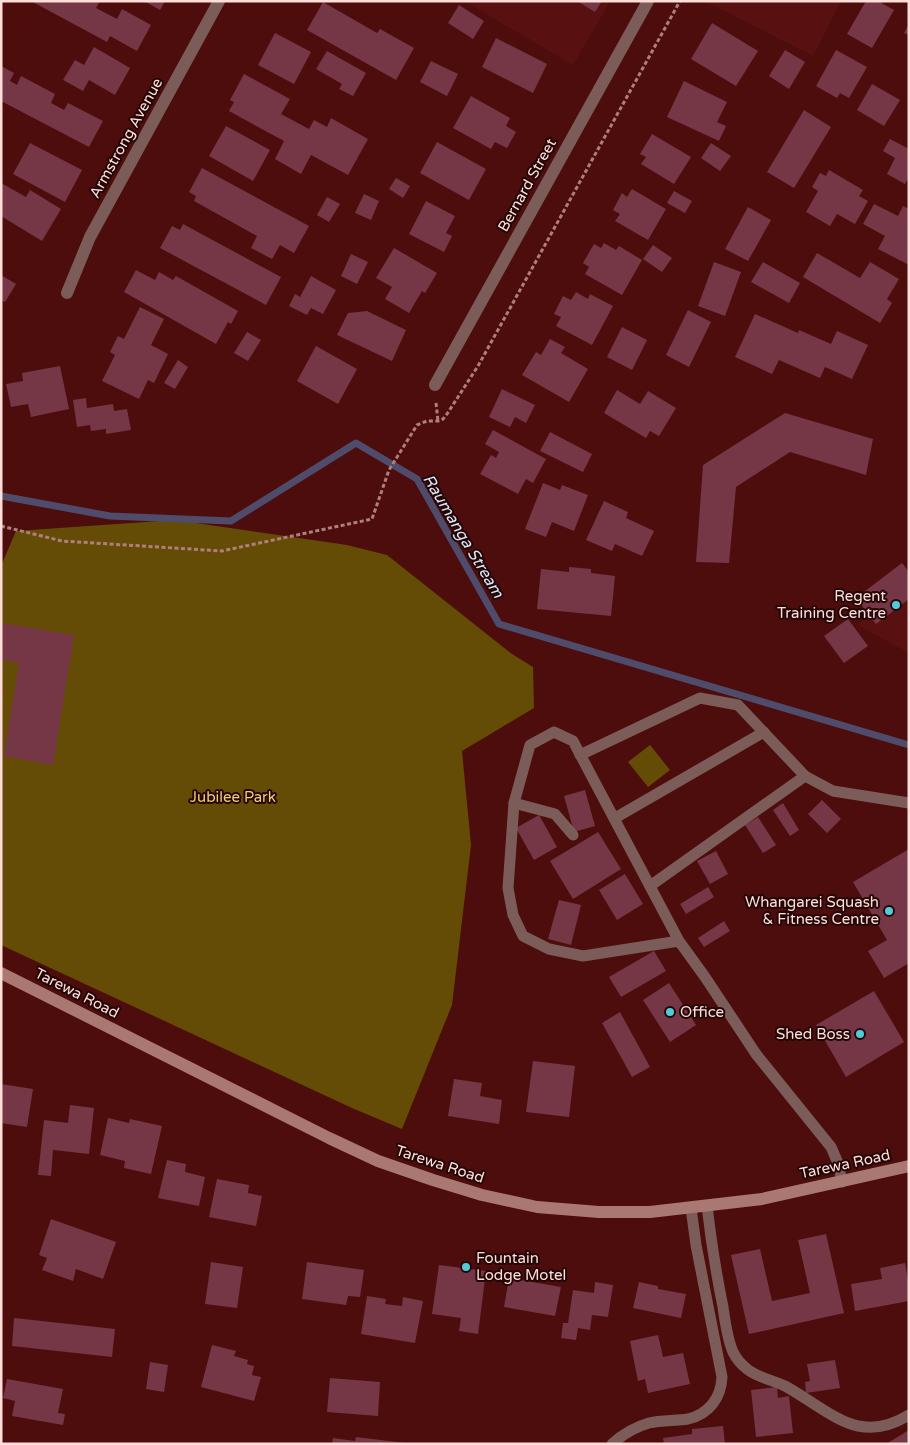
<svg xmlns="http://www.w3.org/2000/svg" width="910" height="1445" font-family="'Varela Round',sans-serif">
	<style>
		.built { fill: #591010 }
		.green { fill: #654c06 }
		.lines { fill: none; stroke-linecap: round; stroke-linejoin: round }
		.stream { stroke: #4f4c6b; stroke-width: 7 }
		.building { fill: #753646 }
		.path { stroke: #af7f7d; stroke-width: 3; stroke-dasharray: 4 2.5; stroke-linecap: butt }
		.service { stroke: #7c5c58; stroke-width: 11 }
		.minor { stroke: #7c5c58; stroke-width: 12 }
		.secondary { stroke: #aa7872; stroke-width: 12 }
		.poi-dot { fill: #52cbd9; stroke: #220706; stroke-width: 2 }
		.labels { text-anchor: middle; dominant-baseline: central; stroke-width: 4; stroke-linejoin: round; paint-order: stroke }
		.street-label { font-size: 15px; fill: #ffddd9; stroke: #220706 }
		.poi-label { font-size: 15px; fill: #ffddd9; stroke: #220706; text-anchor: end }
		.park-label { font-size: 15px; fill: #f5cd71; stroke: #220706 }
		.water-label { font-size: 16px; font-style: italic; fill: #dce3f4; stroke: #220706 }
	</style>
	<rect width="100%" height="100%" fill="#4d0d0d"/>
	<!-- built -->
	<g class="built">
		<path d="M464,1H610L573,65Z"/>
		<path d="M705,1H841L813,56Z"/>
		<path d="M909,585V653L857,625Z"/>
	</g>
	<!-- green -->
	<g class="green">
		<path d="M175,520L347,545L387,555L512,654L533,667L534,708L462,751L471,845L452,1005L402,1129L352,1108L1,945V566L16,531Z"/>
		<path d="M650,745L670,770L648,787L628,762Z"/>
	</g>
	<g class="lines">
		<!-- stream -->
		<path class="stream" d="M1,496L110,516L231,521L356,443L417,479L499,624L909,745"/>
	</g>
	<!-- building -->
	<g class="building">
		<path d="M31,1H100L96,8L117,19L122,9L151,25L137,51L110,36L107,42Z"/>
		<path d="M144,1H165L160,10Z"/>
		<path d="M577,1H602L595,12Z"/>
		<path d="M866,1H878L894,10L872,48L847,34Z"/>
		<path d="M323,2L377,33L380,29L414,48L396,80L307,30Z"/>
		<path d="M459,5L484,21L473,39L448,23Z"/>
		<path d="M712,23L758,51L736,86L691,59Z"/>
		<path d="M909,24V35L904,33Z"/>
		<path d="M275,33L311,52L294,84L258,65Z"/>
		<path d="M496,38L547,64L533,93L482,67Z"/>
		<path d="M94,47L130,68L115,95L89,80L83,91L63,80L75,60L84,65Z"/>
		<path d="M785,50L805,62L789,89L769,76Z"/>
		<path d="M836,50L867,67L849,98L840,93L837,98L816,86Z"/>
		<path d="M327,51L366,73L353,96L339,89L342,84L316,69Z"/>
		<path d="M431,61L458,74L447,96L420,82Z"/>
		<path d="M1,66L14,73L10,81L17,85L21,76L55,94L51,103L64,110L68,103L103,121L89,147L1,101Z"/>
		<path d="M244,74L290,99L281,114L309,129L314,120L327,127L331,118L368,139L348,175L311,155L301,174L275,159L284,141L229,111L234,102L230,100Z"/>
		<path d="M684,81L727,102L717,122L726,126L719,141L667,117Z"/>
		<path d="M872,84L900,100L884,126L857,110Z"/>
		<path d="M471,96L510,118L506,126L516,132L507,148L495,142L491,149L453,128Z"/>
		<path d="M804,110L831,127L794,188L767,172Z"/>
		<path d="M226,126L270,150L253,181L209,156Z"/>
		<path d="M652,134L691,157L674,184L641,164L646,157L640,154Z"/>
		<path d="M890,139L909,149V177L905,184L887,174L895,158L883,151Z"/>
		<path d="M437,142L486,169L469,200L420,173Z"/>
		<path d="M30,143L82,170L65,202L13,174Z"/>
		<path d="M711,143L731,156L720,171L701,158Z"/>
		<path d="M202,168L309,226L294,253L280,245L272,259L251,248L257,236L194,201L196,196L189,192Z"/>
		<path d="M829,170L863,190L859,196L868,201L855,224L837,214L830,226L806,212L818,191L812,187L820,173L826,176Z"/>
		<path d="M396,178L410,186L403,198L389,189Z"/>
		<path d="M1,183L26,197L30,190L61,209L42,241L1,216Z"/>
		<path d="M632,189L666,209L648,240L615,221L620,214L613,210L622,193L627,197Z"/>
		<path d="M674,191L692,201L685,213L667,203Z"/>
		<path d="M364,194L379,201L371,220L355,213Z"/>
		<path d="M327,197L340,204L329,222L317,215Z"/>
		<path d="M426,201L455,216L446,233L452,236L444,252L409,234Z"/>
		<path d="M874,204L898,216L903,206L909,209V265L878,249L885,236L863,224Z"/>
		<path d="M748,207L771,220L748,261L725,249Z"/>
		<path d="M183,224L281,277L266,305L160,248L172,226L180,230Z"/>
		<path d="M604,243L616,250L619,246L642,260L622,295L585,274L589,267L583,263L594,244L601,248Z"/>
		<path d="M653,245L672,258L662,272L643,259Z"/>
		<path d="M394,248L437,273L425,293L422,291L409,313L385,299L392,287L376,278Z"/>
		<path d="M817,253L860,278L870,262L899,279L887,299L892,303L880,323L803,277Z"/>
		<path d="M351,254L368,262L357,284L341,276Z"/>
		<path d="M714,262L741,272L725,316L698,306Z"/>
		<path d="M763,262L800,283L789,303L751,282Z"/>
		<path d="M136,270L155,280L159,272L173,280L176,276L238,311L231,324L228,322L216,344L124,292Z"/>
		<path d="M1,275L16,284L5,302L1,300Z"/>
		<path d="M311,276L336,290L323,314L311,308L307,315L289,306L295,294L300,297Z"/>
		<path d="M576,292L588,299L590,294L613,306L592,345L556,326L561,317L554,314L563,296L571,300Z"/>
		<path d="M140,307L164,319L151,345L168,354L154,383L148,380L139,399L102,381L115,355L110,352L118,336L124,339Z"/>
		<path d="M688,310L711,322L689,367L666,355Z"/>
		<path d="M367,311L406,330L392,361L337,335L348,313Z"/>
		<path d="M755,314L798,333L799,330L831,344L837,331L868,345L852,379L825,367L820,378L779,360L772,374L735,357Z"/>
		<path d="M622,327L647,340L632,370L607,357Z"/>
		<path d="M247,332L261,340L248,361L234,353Z"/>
		<path d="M550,339L565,347L561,353L588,369L569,402L522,375L536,352L541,355Z"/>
		<path d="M316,346L357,369L338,404L297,381Z"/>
		<path d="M178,360L188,367L175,389L164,383Z"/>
		<path d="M60,366L69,409L31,417L28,404L11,407L6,384L23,381L22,373Z"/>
		<path d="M502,389L535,405L526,423L515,417L510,427L489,417Z"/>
		<path d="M617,390L640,404L648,391L676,408L659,436L650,431L646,438L604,413Z"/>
		<path d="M86,398L87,408L113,404L114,411L127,409L131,430L106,434V429L91,431L90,425L77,427L73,400Z"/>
		<path d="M785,413L873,439L866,475L790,452L736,487L729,563L696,562L703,465Z"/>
		<path d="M493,430L546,459L533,483L526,479L518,494L480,474L491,455L496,458L499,452L485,444Z"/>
		<path d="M550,432L592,454L583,472L540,451Z"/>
		<path d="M543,483L560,490L562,485L588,495L574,531L552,522L546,537L525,529Z"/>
		<path d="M604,501L628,512L626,518L654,531L642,556L615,544L612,551L586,540Z"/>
		<path d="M902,563L909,572V599L876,624L856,598Z"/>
		<path d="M569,567L591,569V573L615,576L611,616L537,609L541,569L569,572Z"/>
		<path d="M848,619L868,646L844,663L824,636Z"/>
		<path d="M1,623L74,635L53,765L4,756L19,663L1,660Z"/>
		<path d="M585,790L595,826L574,832L564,796Z"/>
		<path d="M822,800L841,819L827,833L808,814Z"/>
		<path d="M783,803L799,830L790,836L773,810Z"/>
		<path d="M539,815L557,847L534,860L516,828Z"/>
		<path d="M758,817L776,845L763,853L745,825Z"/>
		<path d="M598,832L621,869L573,899L550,861Z"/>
		<path d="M909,849V963L884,978L868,951L887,940L853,882Z"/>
		<path d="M716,851L728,874L710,884L697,861Z"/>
		<path d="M625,874L643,904L617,920L599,890Z"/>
		<path d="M708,887L714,897L686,914L680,904Z"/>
		<path d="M559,900L581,905L571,945L548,939Z"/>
		<path d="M724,921L730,931L704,947L698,938Z"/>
		<path d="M654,951L666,971L621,997L609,977Z"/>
		<path d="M669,983L696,1025L670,1042L643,1000Z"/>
		<path d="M874,991L904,1042L846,1077L816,1025Z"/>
		<path d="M620,1012L650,1067L632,1077L602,1023Z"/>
		<path d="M533,1061L575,1066L569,1117L526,1112Z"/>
		<path d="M454,1079L482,1083L480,1096L502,1100L499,1124L448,1116Z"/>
		<path d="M1,1084L33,1089L27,1127L1,1123Z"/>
		<path d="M70,1105L94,1108L89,1154L53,1150L51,1176L38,1175L44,1120L68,1123Z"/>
		<path d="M108,1118L129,1123L130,1119L162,1126L151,1174L124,1168L125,1161L100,1155Z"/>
		<path d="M167,1160L186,1164L185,1172L205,1177L199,1206L158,1198Z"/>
		<path d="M217,1179L249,1185L248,1193L262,1196L256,1226L209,1217Z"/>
		<path d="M51,1219L116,1242L103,1279L76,1269L73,1281L42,1270L47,1258L39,1255Z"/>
		<path d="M826,1234L844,1313L749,1334L731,1255L760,1249L772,1301L810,1293L798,1240Z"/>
		<path d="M211,1262L243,1267L237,1308L205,1304Z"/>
		<path d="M307,1262L364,1270L360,1297L348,1296L346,1305L302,1299Z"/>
		<path d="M905,1263L909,1285V1301L855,1311L851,1284L882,1279L880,1268Z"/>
		<path d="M439,1265L486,1271L478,1334L459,1331L461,1318L432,1314Z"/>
		<path d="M509,1278L561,1287L555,1316L504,1307Z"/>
		<path d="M595,1282L613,1285L608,1317L592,1315L590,1330L578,1328L576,1340L561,1338L563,1323H568L573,1290L594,1293Z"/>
		<path d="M639,1282L658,1286V1289L686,1294L681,1318L633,1308Z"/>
		<path d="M367,1296L386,1299L385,1304L402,1306L403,1297L423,1301L415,1343L361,1334Z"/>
		<path d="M14,1318L115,1329L112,1357L12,1346Z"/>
		<path d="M658,1335L663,1357L683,1353L690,1384L648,1393L645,1379L638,1381L630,1341Z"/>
		<path d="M212,1345L236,1351L234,1356L248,1360L247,1364L254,1366L252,1375L261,1377L254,1401L201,1387Z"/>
		<path d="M835,1360L840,1388L806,1393L805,1382L810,1381L807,1364Z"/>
		<path d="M150,1362L168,1365L164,1392L146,1389Z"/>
		<path d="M330,1378L380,1382L378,1416L327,1412Z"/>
		<path d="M7,1379L63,1389L58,1413L65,1414L63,1425L12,1416L15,1401L3,1398Z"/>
		<path d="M777,1387L778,1398L789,1396L793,1433L756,1437L751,1390Z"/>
		<path d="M723,1426L725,1444H664L663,1438L692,1434V1429Z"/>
		<path d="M909,1430V1444H886Z"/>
		<path d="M356,1437L406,1443L405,1444H332L333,1438L355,1441Z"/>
	</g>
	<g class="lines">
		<!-- path -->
		<g class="path">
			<path d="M436,403L438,421"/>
			<path d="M1,526L62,541L222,551L372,519L389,470L417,425L427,421H438L443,419L447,414L478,366L680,1"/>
		</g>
		<!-- service -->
		<g class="service">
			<path d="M580,755L700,698L738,705L805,776L833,791L909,803"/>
			<path d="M514,803L555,814L573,835"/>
			<path d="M615,818L764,732"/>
			<path d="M650,886L805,776"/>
			<path d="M679,941L583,956L549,949L523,936L513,915L508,888L514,803L530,745L554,732L573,741L679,941L705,977L756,1054L831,1147L838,1163L842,1182"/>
			<path d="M707,1206C711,1240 716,1273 723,1307C725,1321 727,1338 733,1352C736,1358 742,1365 747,1369C758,1378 773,1380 785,1386C806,1397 836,1422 858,1426C877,1430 893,1425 909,1415"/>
			<path d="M612,1444C623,1434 635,1427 649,1423C662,1420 675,1421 688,1419C709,1414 721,1398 722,1377L696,1245L691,1208"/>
		</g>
		<!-- minor -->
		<g class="minor">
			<path d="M67,293L90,237L219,1"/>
			<path d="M435,385L648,1"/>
		</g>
		<!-- secondary -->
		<path class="secondary" d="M1,973L329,1138L378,1161L433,1180L482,1195L537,1207L599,1212H650L762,1199L909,1166"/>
	</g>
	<!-- markers -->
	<g class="poi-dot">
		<circle cx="896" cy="605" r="5"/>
		<circle cx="889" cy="911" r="5"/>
		<circle cx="670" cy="1012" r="5"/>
		<circle cx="860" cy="1034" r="5"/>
		<circle cx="466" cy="1267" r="5"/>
	</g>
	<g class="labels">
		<!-- street labels -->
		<g class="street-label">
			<text transform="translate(126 138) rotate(-61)">Armstrong Avenue</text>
			<text transform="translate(527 185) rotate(-61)">Bernard Street</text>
			<text transform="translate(77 993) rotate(27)">Tarewa Road</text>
			<text transform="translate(440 1164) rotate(18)">Tarewa Road</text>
			<text transform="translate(845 1164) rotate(-12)">Tarewa Road</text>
		</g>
		<!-- poi labels -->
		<g class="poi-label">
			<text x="886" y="596">Regent<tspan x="886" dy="17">Training Centre</tspan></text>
			<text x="879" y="902">Whangarei Squash<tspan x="879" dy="17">&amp; Fitness Centre</tspan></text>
			<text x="680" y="1012" text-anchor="start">Office</text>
			<text x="850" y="1034">Shed Boss</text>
			<text x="476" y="1258" text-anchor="start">Fountain<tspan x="476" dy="17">Lodge Motel</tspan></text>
		</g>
		<!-- park labels -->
		<g class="park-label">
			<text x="233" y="797">Jubilee Park</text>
		</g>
		<!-- water labels -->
		<g class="water-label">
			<text transform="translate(463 536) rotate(59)">Raumanga Stream</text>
		</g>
	</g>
	<!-- border -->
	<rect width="910" height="1445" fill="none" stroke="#ffddd9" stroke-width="5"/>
</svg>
